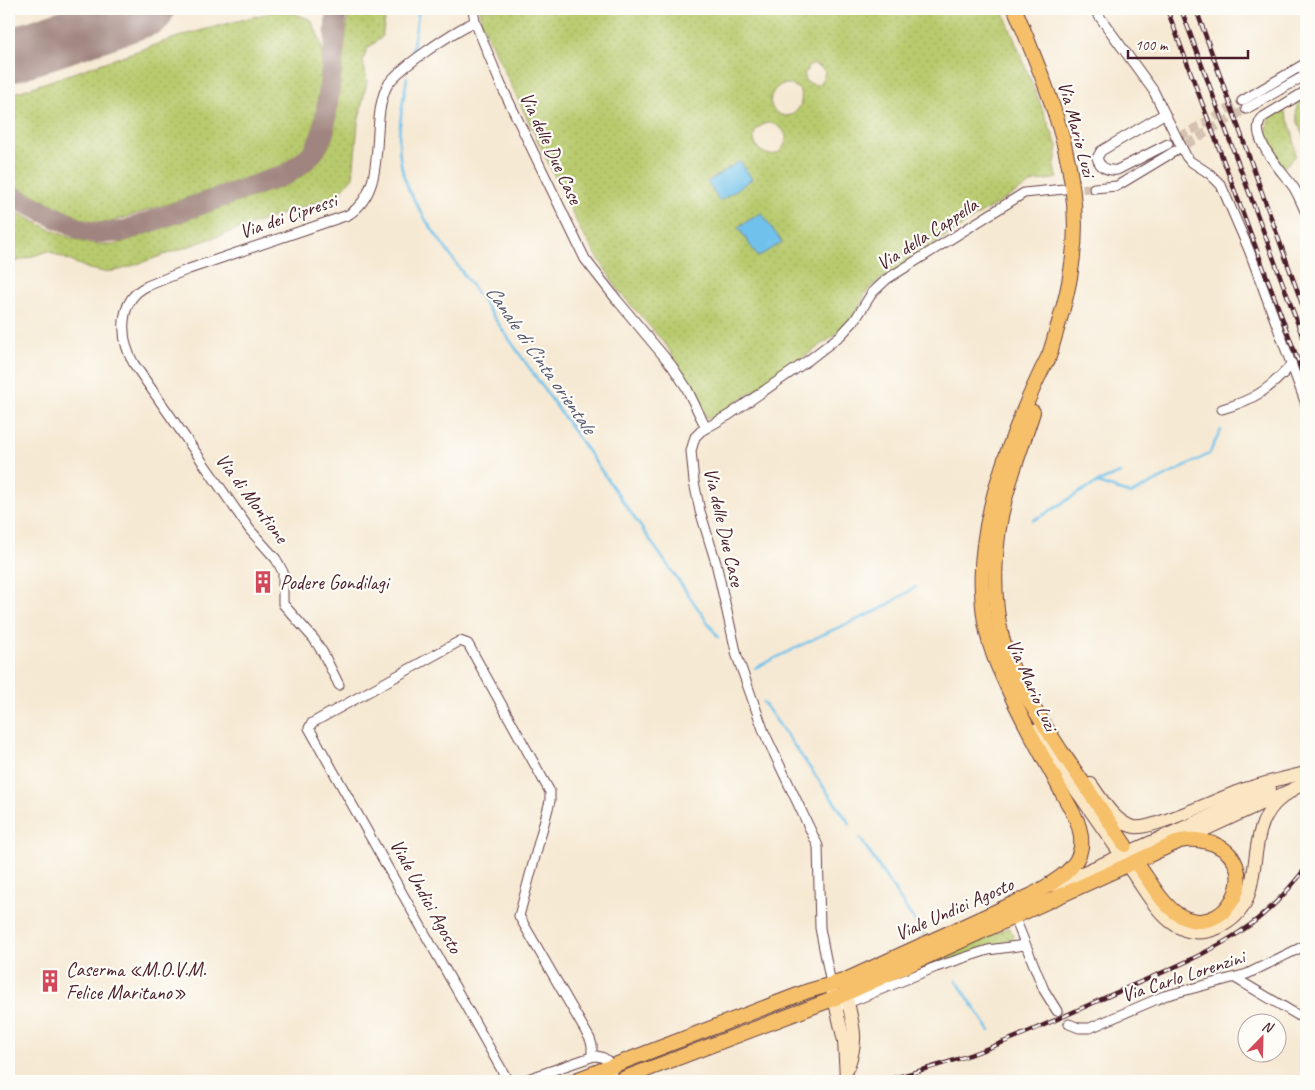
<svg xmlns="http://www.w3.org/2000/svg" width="1315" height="1090" font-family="Caveat,sans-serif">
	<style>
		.grass { fill: url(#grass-dots); stroke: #81744c; fill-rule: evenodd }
		.water { fill: #70c2ec; stroke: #5d708c }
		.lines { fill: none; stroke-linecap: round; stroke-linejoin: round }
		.stream { stroke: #70c2ec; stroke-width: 2.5 }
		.taxiway { stroke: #a0847f; stroke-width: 21 }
		.runway { stroke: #a0847f; stroke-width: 54 }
		.minor-tunnel { stroke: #d4c1b1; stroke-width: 9; stroke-dasharray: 9 4.5; stroke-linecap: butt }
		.minor-casing { stroke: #643d44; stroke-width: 11 }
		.secondary-casing { stroke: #643d44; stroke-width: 14 }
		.primary-casing { stroke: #643d44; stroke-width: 16 }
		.minor { stroke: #fff; stroke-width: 9 }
		.secondary { stroke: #fbe6c4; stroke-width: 12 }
		.primary { stroke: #f6c06b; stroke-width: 14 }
		.rail-casing { stroke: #4a1f2b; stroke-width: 4.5 }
		.rail { stroke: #fdfcf7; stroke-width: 2.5; stroke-dasharray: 8; stroke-linecap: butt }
		.labels { text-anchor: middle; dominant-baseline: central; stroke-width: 4.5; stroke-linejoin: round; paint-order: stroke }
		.street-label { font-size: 20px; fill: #4a1f2b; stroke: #fdfcf7 }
		.poi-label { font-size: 20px; fill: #4a1f2b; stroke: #fdfcf7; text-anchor: start }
		.water-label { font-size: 21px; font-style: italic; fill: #57586f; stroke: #fdfcf7 }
	</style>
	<defs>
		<pattern id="grass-dots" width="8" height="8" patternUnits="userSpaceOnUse" patternTransform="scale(1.25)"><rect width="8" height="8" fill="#b8ca6d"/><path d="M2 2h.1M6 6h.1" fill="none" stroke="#a0ad5f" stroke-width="1.8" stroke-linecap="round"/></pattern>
	</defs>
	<rect width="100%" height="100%" fill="#fdfcf7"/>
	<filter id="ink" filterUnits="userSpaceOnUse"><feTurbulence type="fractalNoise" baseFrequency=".02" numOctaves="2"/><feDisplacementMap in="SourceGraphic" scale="10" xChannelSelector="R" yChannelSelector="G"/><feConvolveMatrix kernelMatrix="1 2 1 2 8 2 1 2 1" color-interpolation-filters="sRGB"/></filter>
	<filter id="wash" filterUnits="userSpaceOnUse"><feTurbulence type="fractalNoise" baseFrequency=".0096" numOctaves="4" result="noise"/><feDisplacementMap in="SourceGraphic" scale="20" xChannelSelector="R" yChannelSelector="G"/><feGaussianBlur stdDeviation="1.12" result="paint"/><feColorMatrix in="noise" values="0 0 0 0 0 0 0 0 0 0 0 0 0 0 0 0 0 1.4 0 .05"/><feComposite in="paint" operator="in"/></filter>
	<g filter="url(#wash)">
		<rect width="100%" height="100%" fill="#f6e9d3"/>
		<!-- grass -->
		<g class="grass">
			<path d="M349,9H387L382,37L367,49L363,61L367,81L358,123L353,177L338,195L120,270L104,272L89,269L48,251L9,264V208C42,225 75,246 114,245L284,186C309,174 328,158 334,131Z"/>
			<path d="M480,9H1002L1058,148L1054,168L1058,178L1034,182L978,215L872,286L865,294L857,312L837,334L712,420L707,418L667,346L619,291L581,231L481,22ZM814,64L821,67L825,72L822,82L816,85L806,82L804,76L808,67ZM783,84C816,83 799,129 776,112C765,103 772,88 783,84ZM767,123C779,123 791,134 784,146C770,171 735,135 767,123Z"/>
			<path d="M276,11L294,13L311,20C315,29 321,39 322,49C324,61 315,131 309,141C300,155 288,163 274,170L111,222C101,223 93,224 84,220L9,183V95L184,35Z"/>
			<path d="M1306,94V141C1299,126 1292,114 1300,98Z"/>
			<path d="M1283,109C1291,124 1296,140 1295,157L1284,167C1269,151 1262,137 1270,116Z"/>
			<path d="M1009,927L1014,936L1012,943L954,960L947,959L885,985L849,998Z"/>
		</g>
		<!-- water -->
		<g class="water">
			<path d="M740,161L752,179L720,201L707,182Z"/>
			<path d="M761,213L782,242L758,257L738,227Z"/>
		</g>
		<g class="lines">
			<!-- stream -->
			<g class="stream">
				<path d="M412,51L419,9"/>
				<path d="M407,77C401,116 392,149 408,188C413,199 421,211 427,222L718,637"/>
				<path d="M1098,482L1120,473"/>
				<path d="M1033,520C1056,510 1075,492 1098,483L1131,494L1209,454L1221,430"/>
				<path d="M755,668L824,634L879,610L916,587"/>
				<path d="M763,702L850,824"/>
				<path d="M860,838L923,934"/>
				<path d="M956,980L990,1031"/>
			</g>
			<!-- taxiway -->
			<path class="taxiway" d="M9,195L80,229C95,234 108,234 124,231L287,174L305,160L314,151L324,131L335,40L336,9"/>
			<!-- runway -->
			<path class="runway" d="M9,56L147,9"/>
		</g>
	</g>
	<g filter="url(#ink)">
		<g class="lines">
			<!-- minor-tunnel -->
			<g class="minor-tunnel">
				<path d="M1168,144L1242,101"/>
				<path d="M1175,151L1246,109"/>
				<path d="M1069,189L1094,188"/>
				<path d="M1057,1011L1069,1024"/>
			</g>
			<defs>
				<g id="minor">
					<path d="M473,9L475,22L501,85L585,259L617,300L672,366L686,387L706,428"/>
					<path d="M1094,9L1153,90L1186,156L1190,161L1210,174L1221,185L1249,250L1306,404"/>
					<path d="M1306,91L1263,117C1245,135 1284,173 1294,188C1299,196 1302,205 1306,213"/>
					<path d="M1242,101L1306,63"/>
					<path d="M1246,109L1306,75"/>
					<path d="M1164,114L1101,151L1097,158C1100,168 1108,171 1117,170L1168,144"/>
					<path d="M1094,188L1117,186L1175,151"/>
					<path d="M1222,409C1254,400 1270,389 1292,364"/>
					<path d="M339,685L323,653L314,639L283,604V572L276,559L250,530L134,364C120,340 117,300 147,286L189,269L348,215C390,189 369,127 386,88C393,71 457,29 475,22"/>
					<path d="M1014,916L1044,990L1057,1011"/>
					<path d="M1235,978L1306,1020"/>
					<path d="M831,984L820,928L818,846L764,732L737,656L716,563L700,511L694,482L691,451L695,437L701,431L729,415L810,359L841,335L855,320L872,293L887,279L1024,193L1064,189"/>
					<path d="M843,1005L936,967L988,950L1025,945"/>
					<path d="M1069,1024L1079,1028H1090L1164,996L1247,974L1306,945"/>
					<path d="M508,1081L309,728L312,723L460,641L468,644L550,792V801L519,916L590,1039L592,1045V1056"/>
					<path d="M522,1081L594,1056C604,1056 610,1061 612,1071L607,1081"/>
				</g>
				<g id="secondary">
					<path d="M1034,730L1117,849"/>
					<path d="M1091,784C1102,799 1115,823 1134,827C1151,831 1221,797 1242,790C1263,783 1284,778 1305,773"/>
					<path d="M1183,840L1306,783"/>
					<path d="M1131,871C1152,901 1174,947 1218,928C1231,922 1242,912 1247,899C1259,869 1251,829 1275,804C1280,799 1287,794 1293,790"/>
					<path d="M1055,885L1270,789"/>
					<path d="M832,990L844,1041L846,1078"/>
					<path d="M848,1067C859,1038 853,1026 847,998L850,992"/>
				</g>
				<g id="primary">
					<path d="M1015,9C1048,91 1086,174 1072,264C1068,297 1057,328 1048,360"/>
					<path d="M1033,412C1021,450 1005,488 999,528C994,564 993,602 1002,637C1012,679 1038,715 1061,751C1083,782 1104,814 1125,845"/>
					<path d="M573,1081L808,991L843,981L1032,895C1050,884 1078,871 1081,847C1082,838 1080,829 1077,821C1070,806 1061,792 1054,777C1035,743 1016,708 1001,673C989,648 983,620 982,592C977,517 1017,418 1051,351"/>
					<path d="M617,1081L841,996L1180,841C1192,838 1203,840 1214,844C1267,866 1224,946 1176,913C1161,902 1151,883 1140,868"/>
				</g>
			</defs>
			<!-- minor casing -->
			<use href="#minor" class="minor-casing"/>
			<!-- secondary casing -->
			<use href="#secondary" class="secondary-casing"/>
			<!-- primary casing -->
			<use href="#primary" class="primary-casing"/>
			<!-- minor -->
			<use href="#minor" class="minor"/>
			<!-- secondary -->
			<use href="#secondary" class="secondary"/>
			<!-- primary -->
			<use href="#primary" class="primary"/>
			<defs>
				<g id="rail">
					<path d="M1167,9L1306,382"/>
					<path d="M1181,9L1306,346"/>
					<path d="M1196,9L1306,315"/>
					<path d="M882,1081C916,1072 950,1063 983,1050C1024,1035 1062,1017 1102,999C1152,976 1206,957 1250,925C1272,909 1289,889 1306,868"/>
				</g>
			</defs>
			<!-- rail casing -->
			<use href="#rail" class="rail-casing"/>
			<!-- rail -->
			<use href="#rail" class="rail"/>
		</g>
	</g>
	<!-- icons -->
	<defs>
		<symbol id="building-bare" viewBox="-9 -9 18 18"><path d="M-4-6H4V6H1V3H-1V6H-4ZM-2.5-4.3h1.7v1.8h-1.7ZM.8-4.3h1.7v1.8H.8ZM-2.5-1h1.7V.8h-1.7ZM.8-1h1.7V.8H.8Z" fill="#d1495b" stroke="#fdfcf7" stroke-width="2.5" paint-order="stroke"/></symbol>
	</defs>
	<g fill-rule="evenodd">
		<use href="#building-bare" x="247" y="566" width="32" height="32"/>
		<use href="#building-bare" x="34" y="965" width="32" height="32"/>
	</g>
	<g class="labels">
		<!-- street labels -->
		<g class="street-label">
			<text transform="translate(1077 129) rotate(75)">Via Mario Luzi</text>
			<text transform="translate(551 148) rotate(65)">Via delle Due Case</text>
			<text transform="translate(288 216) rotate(-19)">Via dei Cipressi</text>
			<text transform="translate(927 234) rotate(-33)">Via della Cappella</text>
			<text transform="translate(252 498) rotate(53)">Via di Montione</text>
			<text transform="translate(724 527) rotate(77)">Via delle Due Case</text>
			<text transform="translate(1032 685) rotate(66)">Via Mario Luzi</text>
			<text transform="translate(426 896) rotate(61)">Viale Undici Agosto</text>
			<text transform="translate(954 909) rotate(-24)">Viale Undici Agosto</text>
			<text transform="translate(1183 976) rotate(-18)">Via Carlo Lorenzini</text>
		</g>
		<!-- poi labels -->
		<g class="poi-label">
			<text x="280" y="582">Podere Gondilagi</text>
			<text x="66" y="969">Caserma «M.O.V.M.<tspan x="66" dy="23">Felice Maritano»</tspan></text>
		</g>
		<!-- water labels -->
		<g class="water-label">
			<text transform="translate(541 359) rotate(55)">Canale di Cinta orientale</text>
		</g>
	</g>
	<!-- margin -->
	<rect width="1315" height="1090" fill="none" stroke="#fdfcf7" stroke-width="30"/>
	<!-- north arrow -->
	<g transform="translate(1262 1038) rotate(23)"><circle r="24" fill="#fdfcf7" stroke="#b5a4a5"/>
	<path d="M0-4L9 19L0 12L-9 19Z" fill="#d1495b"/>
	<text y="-8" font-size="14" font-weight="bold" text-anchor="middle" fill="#4a1f2b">N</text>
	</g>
	<!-- scale -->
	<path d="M1128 50v8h120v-8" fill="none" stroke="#4a1f2b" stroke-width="2.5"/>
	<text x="1135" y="50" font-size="15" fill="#4a1f2b" stroke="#fdfcf7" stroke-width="4" paint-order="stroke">100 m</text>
</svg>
